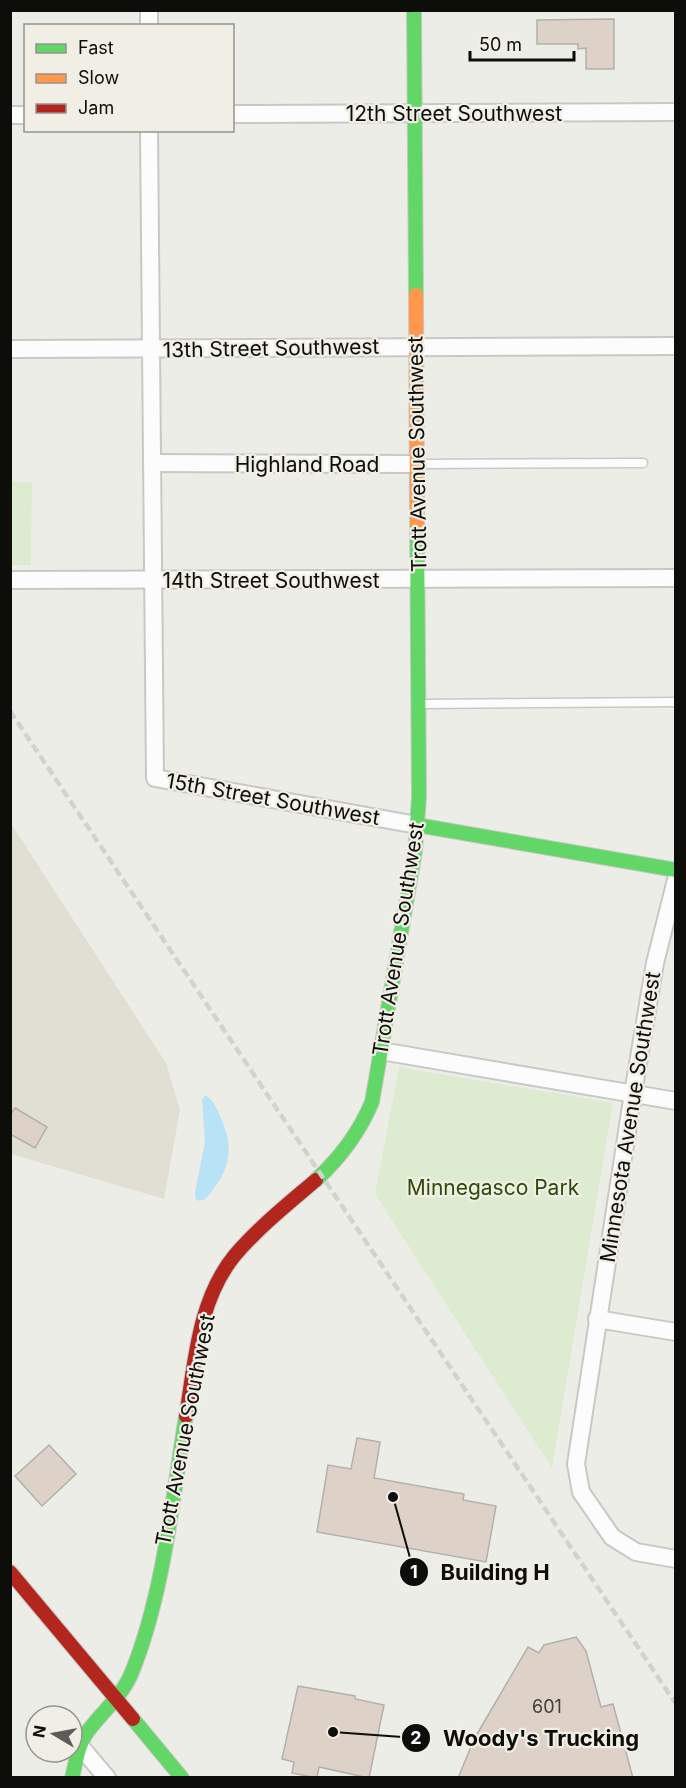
<svg xmlns="http://www.w3.org/2000/svg" width="686" height="1788" font-family="Inter,sans-serif">
	<style>
		.built { fill: #e1dfd4 }
		.green { fill: #ddebd0 }
		.water { fill: #b8e2f5 }
		.building { fill: #ded2c8; stroke: #b2b0ae; stroke-width: 1.5 }
		.lines { fill: none; stroke-linecap: round; stroke-linejoin: round }
		.lane-casing { stroke: #c8c8c4; stroke-width: 11 }
		.street-casing { stroke: #c8c8c4; stroke-width: 20 }
		.fast-casing { stroke: #c8c8c4; stroke-width: 16 }
		.slow-casing { stroke: #c8c8c4; stroke-width: 16 }
		.jam-casing { stroke: #c8c8c4; stroke-width: 16 }
		.lane { stroke: #fcfcfc; stroke-width: 8 }
		.street { stroke: #fcfcfc; stroke-width: 16 }
		.fast { stroke: #63d668; stroke-width: 14 }
		.slow { stroke: #ff974d; stroke-width: 14 }
		.jam { stroke: #b3261e; stroke-width: 14 }
		.rail { stroke: #d2d2d0; stroke-width: 4.5; stroke-dasharray: 9 4.5; stroke-linecap: butt }
		.labels { text-anchor: middle; dominant-baseline: central; stroke-width: 4.5; stroke-linejoin: round; paint-order: stroke }
		.number-label { font-size: 18px; fill: #413e3a }
		.street-label { font-size: 21px; fill: #0d0d0a; stroke: #f0eee5 }
		.park-label { font-size: 21px; fill: #2d4a07; stroke: #f0eee5 }
		.leader { fill: none; stroke: #0d0d0a; stroke-width: 2 }
		.callout-dot { fill: #0d0d0a; stroke: #f0eee5; stroke-width: 2 }
		.mark-label { font-size: 18px; text-anchor: middle; font-weight: bold; fill: #fff }
		.callout-label { font-size: 22px; text-anchor: middle; font-weight: bold; fill: #0d0d0a; stroke: #f0eee5; stroke-width: 4.5; stroke-linejoin: round; paint-order: stroke }
	</style>
	<rect width="100%" height="100%" fill="#edede8"/>
	<!-- built -->
	<path class="built" d="M10,822L166,1063L180,1110L164,1199L11,1154Z"/>
	<!-- green -->
	<g class="green">
		<path d="M11,482H32L31,565H11Z"/>
		<path d="M399,1067L613,1103L552,1468L375,1194Z"/>
	</g>
	<!-- water -->
	<path class="water" d="M205,1095C213,1099 215,1106 219,1114C233,1143 233,1166 211,1192C207,1198 204,1202 196,1200L195,1192L205,1142L202,1100Z"/>
	<!-- building -->
	<g class="building">
		<path d="M614,19V69H586V48L578,49V44H537V20Z"/>
		<path d="M15,1108L47,1127L35,1148L10,1134V1115Z"/>
		<path d="M357,1438L380,1442L374,1478L464,1494L463,1500L496,1506L486,1562L317,1532L328,1465L351,1469Z"/>
		<path d="M49,1445L76,1474L42,1506L15,1476Z"/>
		<path d="M576,1637L586,1651L601,1707L613,1704L633,1778H458L473,1742L478,1741L477,1734L528,1647L539,1653L544,1645Z"/>
		<path d="M298,1686L355,1696V1699L384,1705L369,1778L319,1767L317,1778L292,1773L294,1762L282,1759Z"/>
	</g>
	<g class="lines">
		<defs>
			<g id="lane">
				<path d="M418,464L643,463"/>
				<path d="M421,704L676,702"/>
			</g>
			<g id="street">
				<path d="M149,10V26"/>
				<path d="M232,114L676,112"/>
				<path d="M10,115H26"/>
				<path d="M149,130L155,778L417,825"/>
				<path d="M10,349L676,346"/>
				<path d="M152,463L417,464"/>
				<path d="M10,580L676,578"/>
				<path d="M676,880L655,963L633,1093L576,1464L581,1492L612,1537L636,1552L676,1559"/>
				<path d="M381,1051L676,1101"/>
				<path d="M597,1319L676,1332"/>
				<path d="M80,1746L107,1778"/>
			</g>
			<g id="fast">
				<path d="M414,10L416,295"/>
				<path d="M417,825L676,870"/>
				<path d="M316,1180C341,1157 359,1133 372,1102L415,851L419,797L417,524"/>
				<path d="M133,1719L182,1778"/>
				<path d="M72,1778C76,1762 78,1744 88,1731C103,1711 123,1695 132,1672C164,1592 172,1501 186,1416"/>
			</g>
			<path id="slow" d="M416,295L417,524"/>
			<g id="jam">
				<path d="M186,1416C195,1362 198,1300 235,1255C259,1227 288,1204 316,1180"/>
				<path d="M10,1572L133,1719"/>
			</g>
		</defs>
		<!-- lane casing -->
		<use href="#lane" class="lane-casing"/>
		<!-- street casing -->
		<use href="#street" class="street-casing"/>
		<!-- fast casing -->
		<use href="#fast" class="fast-casing"/>
		<!-- slow casing -->
		<use href="#slow" class="slow-casing"/>
		<!-- jam casing -->
		<use href="#jam" class="jam-casing"/>
		<!-- lane -->
		<use href="#lane" class="lane"/>
		<!-- street -->
		<use href="#street" class="street"/>
		<!-- fast -->
		<use href="#fast" class="fast"/>
		<!-- slow -->
		<use href="#slow" class="slow"/>
		<!-- jam -->
		<use href="#jam" class="jam"/>
		<!-- rail -->
		<path class="rail" d="M10,711L676,1704"/>
	</g>
	<g class="labels">
		<!-- number labels -->
		<g class="number-label">
			<text x="547" y="1706">601</text>
		</g>
		<!-- street labels -->
		<g class="street-label">
			<text x="454" y="113">12th Street Southwest</text>
			<text transform="translate(271 348) rotate(-1)">13th Street Southwest</text>
			<text transform="translate(417 454) rotate(-91)">Trott Avenue Southwest</text>
			<text x="307" y="464">Highland Road</text>
			<text x="271" y="580">14th Street Southwest</text>
			<text transform="translate(273 799) rotate(10)">15th Street Southwest</text>
			<text transform="translate(398 939) rotate(-81)">Trott Avenue Southwest</text>
			<text transform="translate(630 1117) rotate(-81)">Minnesota Avenue Southwest</text>
			<text transform="translate(185 1430) rotate(-79)">Trott Avenue Southwest</text>
		</g>
		<!-- park labels -->
		<g class="park-label">
			<text x="493" y="1187">Minnegasco Park</text>
		</g>
	</g>
	<!-- callouts -->
	<path class="leader" d="M393 1497L414 1572M333 1732L416 1738"/>
	<g class="callout-dot">
		<circle cx="393" cy="1497" r="6"/>
		<circle cx="333" cy="1732" r="6"/>
		<circle cx="414" cy="1572" r="15"/>
		<circle cx="416" cy="1738" r="15"/>
	</g>
	<g class="mark-label">
		<text x="414" y="1578">1</text>
		<text x="416" y="1744">2</text>
	</g>
	<g class="callout-label">
		<text x="495" y="1580">Building H</text>
		<text x="541" y="1746">Woody's Trucking</text>
	</g>
	<!-- border -->
	<rect width="686" height="1788" fill="none" stroke="#0d0d0a" stroke-width="24"/>
	<!-- legend -->
	<rect x="24" y="24" width="210" height="108" fill="#f0eee5" stroke="#95948d" stroke-width="1.5"/>
	<rect x="36" y="44" width="30" height="9" fill="#63d668" stroke="#95948d" stroke-width="1.5"/>
	<text x="78" y="54" font-size="18" fill="#0d0d0a">Fast</text>
	<rect x="36" y="74" width="30" height="9" fill="#ff974d" stroke="#95948d" stroke-width="1.5"/>
	<text x="78" y="84" font-size="18" fill="#0d0d0a">Slow</text>
	<rect x="36" y="104" width="30" height="9" fill="#b3261e" stroke="#95948d" stroke-width="1.5"/>
	<text x="78" y="114" font-size="18" fill="#0d0d0a">Jam</text>
	<!-- north arrow -->
	<g transform="translate(54 1734) rotate(280)"><circle r="28" fill="#f0eee5" stroke="#95948d" stroke-width="1.5"/>
	<path d="M0-4.5L10 22L0 15L-10 22Z" fill="#5b5b58"/>
	<text y="-9" font-size="16" font-weight="bold" text-anchor="middle" fill="#0d0d0a">N</text>
	</g>
	<!-- scale -->
	<path d="M470 51v9h104v-9" fill="none" stroke="#0d0d0a" stroke-width="3"/>
	<text x="479" y="51" font-size="18" fill="#0d0d0a" stroke="#f0eee5" stroke-width="4.5" paint-order="stroke">50 m</text>
</svg>
